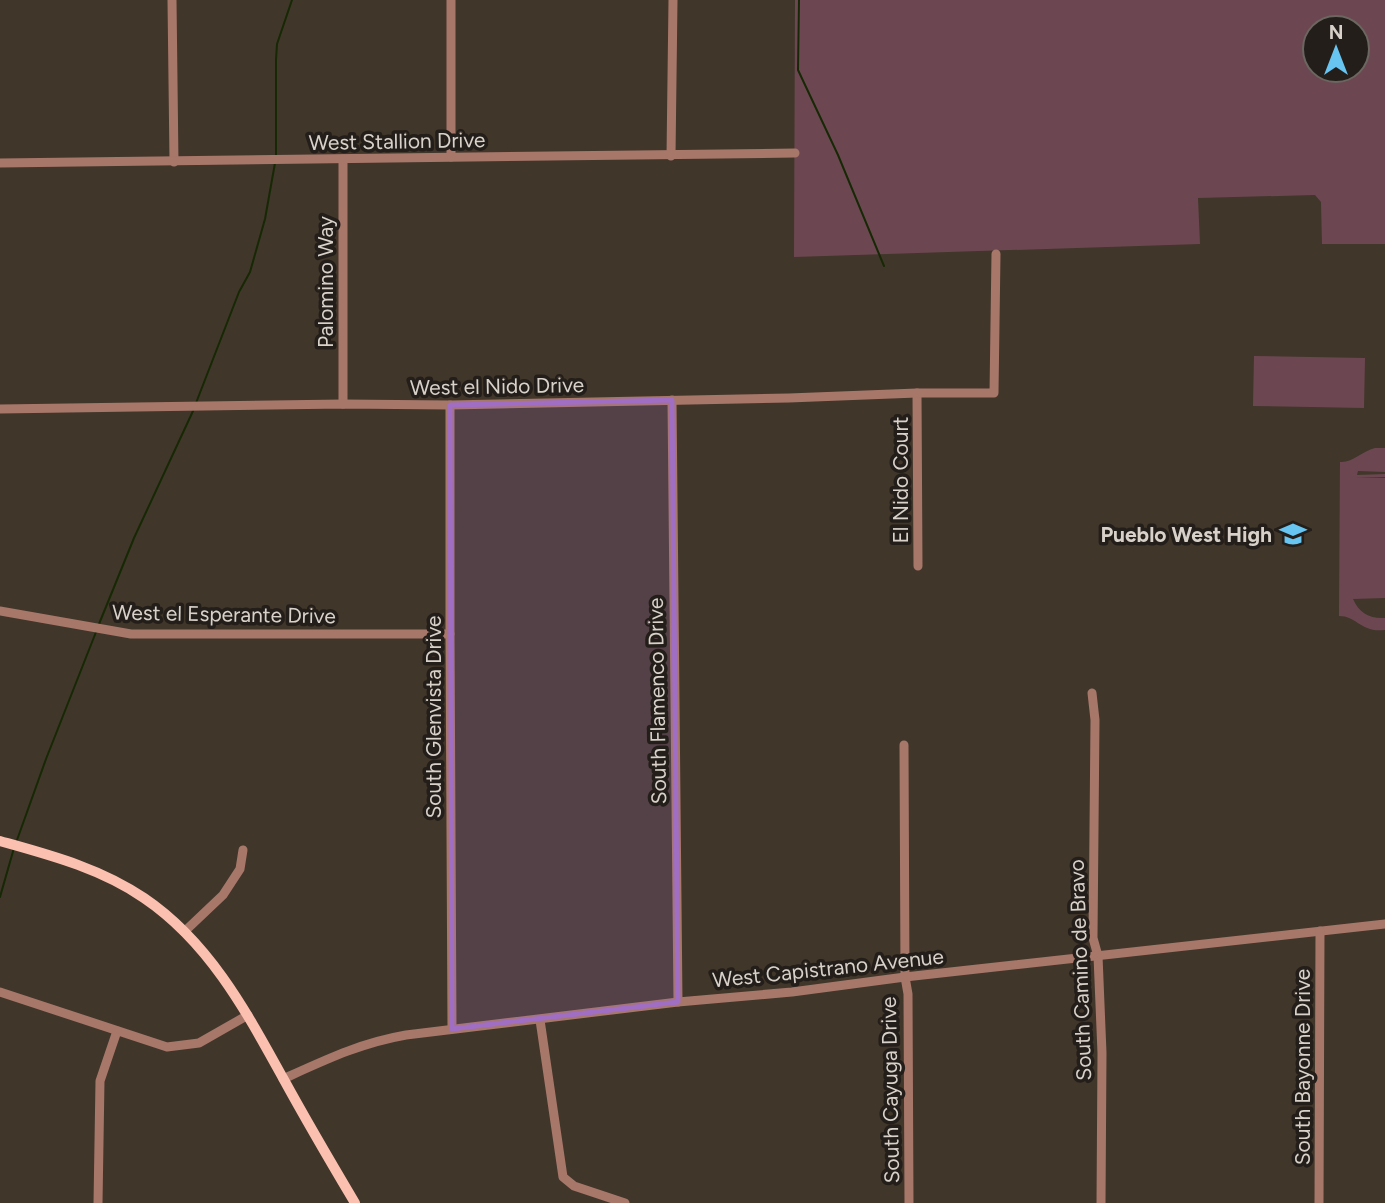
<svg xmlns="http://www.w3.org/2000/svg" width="1385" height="1203" font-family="Figtree,sans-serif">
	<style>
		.green { fill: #6c4751; fill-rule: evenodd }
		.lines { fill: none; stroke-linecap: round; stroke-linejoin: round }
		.stream { stroke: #162904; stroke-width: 2 }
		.minor { stroke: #a7776a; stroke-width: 9 }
		.major { stroke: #fcc0b0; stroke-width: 10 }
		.marked { fill: #a06ec3; fill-opacity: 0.2; stroke: #a06ec3; stroke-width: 5; stroke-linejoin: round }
		.labels { text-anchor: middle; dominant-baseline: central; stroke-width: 7; stroke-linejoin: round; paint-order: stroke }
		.street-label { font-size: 21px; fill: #d8d1ca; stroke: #231e19 }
		.poi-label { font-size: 21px; font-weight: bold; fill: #d8d1ca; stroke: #231e19; text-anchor: end }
	</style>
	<rect width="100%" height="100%" fill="#41362a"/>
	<!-- green -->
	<g class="green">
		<path d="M795,0H1385V244H1322L1321,202L1315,195L1198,198L1200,244L794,257ZM1315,28H1357V70H1315Z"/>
		<path d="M1254,356L1365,358L1364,408L1253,406Z"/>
		<path d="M1375,448H1385V472L1358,471L1357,475L1385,474V477L1356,478H1385V598L1353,599C1359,613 1370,619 1385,618V630C1361,633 1357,616 1339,616L1340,462C1353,463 1362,451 1375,448Z"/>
	</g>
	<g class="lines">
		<!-- stream -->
		<g class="stream">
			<path d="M799,0L798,70L838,155L884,266"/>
			<path d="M276,157V60L277,44L292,0"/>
			<path d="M196,403L239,292L250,272L265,219L275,163"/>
			<path d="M99,624L134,538L193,411"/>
			<path d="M17,840L46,759L96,632"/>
			<path d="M0,897L14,848"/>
		</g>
		<!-- minor -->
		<g class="minor">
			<path d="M172,0L174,162"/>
			<path d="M451,0V157"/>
			<path d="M671,156L673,0"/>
			<path d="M343,159V404"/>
			<path d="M0,163L795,153"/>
			<path d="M917,393L918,566"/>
			<path d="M672,400L678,1002"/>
			<path d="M450,405V634L452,1029"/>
			<path d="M0,409L343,404L450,405L789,398L917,393H994L996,254"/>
			<path d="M0,611L131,634H450"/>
			<path d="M1092,693L1095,720L1093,938L1098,956L1102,1053L1101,1203"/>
			<path d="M904,745L905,977L908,994L909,1203"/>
			<path d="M184,932L223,895L240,869L243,850"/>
			<path d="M0,992L167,1047L199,1043L248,1015"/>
			<path d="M540,1020L563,1177L574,1186L625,1203"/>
			<path d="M283,1079C325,1060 360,1043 406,1035L678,1002L792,992L905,977L1385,924"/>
			<path d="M98,1203L100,1081L117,1031"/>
			<path d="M1319,1203L1320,931"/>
		</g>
		<!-- major -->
		<path class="major" d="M0,841C50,855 100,868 144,898C209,942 246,1011 283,1078C306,1120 330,1161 355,1203"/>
	</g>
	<!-- marked area -->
	<path class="marked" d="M672,400L678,1002L452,1029L450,405Z"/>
	<!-- icons -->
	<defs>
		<symbol id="school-bare" viewBox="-9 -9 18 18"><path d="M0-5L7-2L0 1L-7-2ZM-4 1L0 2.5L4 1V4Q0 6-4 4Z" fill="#68c4f0" stroke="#231e19" stroke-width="2.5" paint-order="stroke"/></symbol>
	</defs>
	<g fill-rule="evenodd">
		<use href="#school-bare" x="1274" y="515" width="38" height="38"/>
	</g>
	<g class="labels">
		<!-- street labels -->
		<g class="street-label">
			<text transform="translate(397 141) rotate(-1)">West Stallion Drive</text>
			<text transform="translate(325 282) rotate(-90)">Palomino Way</text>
			<text transform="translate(497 386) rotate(-1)">West el Nido Drive</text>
			<text transform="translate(900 480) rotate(-90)">El Nido Court</text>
			<text transform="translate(224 614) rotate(1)">West el Esperante Drive</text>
			<text transform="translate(657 701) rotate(-91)">South Flamenco Drive</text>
			<text transform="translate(433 717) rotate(-90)">South Glenvista Drive</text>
			<text transform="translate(828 968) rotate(-6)">West Capistrano Avenue</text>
			<text transform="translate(1080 970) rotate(-92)">South Camino de Bravo</text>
			<text transform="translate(1302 1067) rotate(-90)">South Bayonne Drive</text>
			<text transform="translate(890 1090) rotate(-91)">South Cayuga Drive</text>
		</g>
		<!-- poi labels -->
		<g class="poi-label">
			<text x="1272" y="534">Pueblo West High</text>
		</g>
	</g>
	<!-- north arrow -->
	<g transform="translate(1336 49)"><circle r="33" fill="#231e19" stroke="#6b6660" stroke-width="2"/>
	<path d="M0-5L12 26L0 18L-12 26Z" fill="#68c4f0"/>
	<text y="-10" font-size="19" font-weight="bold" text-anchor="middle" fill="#d8d1ca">N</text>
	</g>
</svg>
